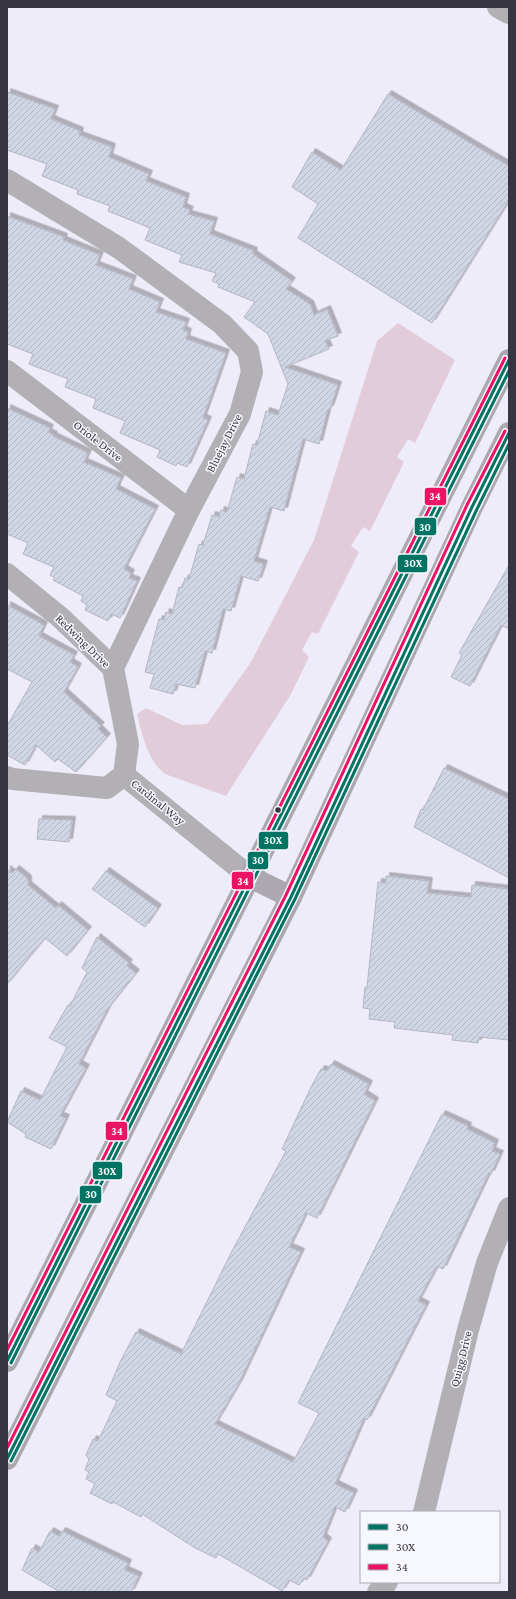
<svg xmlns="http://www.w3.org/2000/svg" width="516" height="1599" font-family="'Crimson Pro',serif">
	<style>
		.green { fill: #e3ccda }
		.building { fill: url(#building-hatch); stroke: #b3b5c0; filter: url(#shadow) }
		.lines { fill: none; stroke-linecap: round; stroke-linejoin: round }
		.minor { stroke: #b3b0b5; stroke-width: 22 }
		.primary { stroke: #ada8b0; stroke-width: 22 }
		.bus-1-casing { stroke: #f7f7fe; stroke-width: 6 }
		.bus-2-casing { stroke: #f7f7fe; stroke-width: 6 }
		.bus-3-casing { stroke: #f7f7fe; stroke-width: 6 }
		.bus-1 { stroke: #007363; stroke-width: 3 }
		.bus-2 { stroke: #007363; stroke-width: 3 }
		.bus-3 { stroke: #eb1464; stroke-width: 3 }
		.bus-dot { fill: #373542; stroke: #f7f7fe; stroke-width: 1.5 }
		.labels { text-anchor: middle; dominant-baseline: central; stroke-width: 3; stroke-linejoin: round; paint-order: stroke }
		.street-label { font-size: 12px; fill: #373542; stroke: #f7f7fe }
		.line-badge { stroke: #f7f7fe; stroke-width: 1.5 }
		.badge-label { font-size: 11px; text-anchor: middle; font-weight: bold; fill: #fff }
	</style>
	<defs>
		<pattern id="building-hatch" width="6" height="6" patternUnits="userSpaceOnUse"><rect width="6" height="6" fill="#d1d6e5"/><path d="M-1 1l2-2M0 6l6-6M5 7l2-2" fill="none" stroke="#b4b8c6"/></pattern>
		<filter id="shadow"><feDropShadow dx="3.5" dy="-3.5" stdDeviation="0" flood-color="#0004"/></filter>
	</defs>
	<rect width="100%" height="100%" fill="#eeecf8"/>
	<!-- green -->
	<path class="green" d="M398,323L455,360L415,443L408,439L397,457L404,462L370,531L363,527L351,546L359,552L318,634L312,632L302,650L309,657L291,694L226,796L165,774C148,761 142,735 137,714L146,708L182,725L207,724L251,662L314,540L377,341Z"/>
	<!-- building -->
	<g class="building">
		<path d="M7,92L55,109L51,119L80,131L79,135L112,147L109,157L149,174L146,181L186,197L183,207L190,210L188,214L214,221L210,234L254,251L253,254L292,281L286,289L310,304L314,315L327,309L338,336L325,341L329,349L285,367L338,385L330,409H328L319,444L303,439L284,511L270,507L254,561L264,564L258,581L241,576L231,611L223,609L212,653L205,651L195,688L176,684L173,694L150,688L154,674L145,672L159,619L164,620L166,612L172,614L179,587L182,588L185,578L189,579L199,544L203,545L212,515L219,517L221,510L227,512L237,477L244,479L253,444L257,445L266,411L278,415L288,384L268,334L244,317L255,302L218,287L219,284L212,281L216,273L179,262L182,255L145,240L150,228L108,211L110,206L77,194L78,190L42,176L47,164L7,150Z"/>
		<path d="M388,94L509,166V200L432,323L298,238L318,204L292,187L312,152L341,170Z"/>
		<path d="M7,216L64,237L63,240L100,255L96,265L133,279L129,289L160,302L156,312L186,322L183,330L188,332L186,339L226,353L203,418L208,420L187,467L177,463L176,466L157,457L160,450L120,433L125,421L93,408L96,399L65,387L68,379L29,364L33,354L7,344Z"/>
		<path d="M7,408L50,428L48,432L54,435L53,436L88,453L84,462L121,478L116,489L155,509L124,569L131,573L129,578L137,581L120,618L111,614L108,621L85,610L87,605L81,601L83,596L53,580L55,578L50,575L54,567L23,554L28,543L7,534Z"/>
		<path d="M509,565V629L501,625L470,686L451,677L462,655L459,653Z"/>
		<path d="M7,605L44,625L39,636L74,655L70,662L78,667L64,692L101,726L98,728L107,737L76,772L58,759L55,762L36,745L25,765L7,755V726L32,682L7,669Z"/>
		<path d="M444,768L509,799V878L414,827L421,809L423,810Z"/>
		<path d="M39,819L72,820L69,842L37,839Z"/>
		<path d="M7,869L12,873L16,869L28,879V885L56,908L58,905L88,930L67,956L45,938L7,984Z"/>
		<path d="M106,871L158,908L145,927L92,889Z"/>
		<path d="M386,876L429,881L427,893L471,897L472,885L509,889V1040L479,1037L478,1043L452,1040L453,1035L394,1028L395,1022L369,1019L370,1009L363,1008L365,987H367L378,882L386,883Z"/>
		<path d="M97,937L129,963L127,966L136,973L108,1008L79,1064L86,1068L60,1116L66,1118L51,1149L25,1137L26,1134L7,1122L21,1091L40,1100L67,1047L49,1038L68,1005L70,1006L87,972L82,968Z"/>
		<path d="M331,1064L369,1084L364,1094L375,1101L317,1218L306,1213L289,1247L301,1252L239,1383L215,1424L293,1462L319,1413L298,1403L442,1114L468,1126L467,1129L495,1143L492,1151L500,1154L491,1174L489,1173L443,1269L437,1266L418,1301L426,1305L367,1420L364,1418L335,1484L354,1493L345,1512L335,1507L323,1537L328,1541L307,1580L304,1578L299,1585L289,1580L282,1591L218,1554L216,1558L195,1548L142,1514L141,1517L113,1502L112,1504L90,1493L95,1484L86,1479L89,1472L85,1470L89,1459L86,1455L93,1439L98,1441L117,1401L106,1395L120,1362L136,1332L181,1354L231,1253L286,1151L282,1149L311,1087L321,1069L327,1071Z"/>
		<path d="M50,1531L59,1536L62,1531L128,1563L125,1570L139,1576L131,1592H60L22,1570L32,1548L39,1552Z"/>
	</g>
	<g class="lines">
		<!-- minor -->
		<g class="minor">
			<path d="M498,7L509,13"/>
			<path d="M7,180L119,248L222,324L248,351L252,372L240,414L189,510L113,668"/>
			<path d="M7,371L189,510"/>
			<path d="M7,574L61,618L113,668L128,744L124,775"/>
			<path d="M7,777L12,779L107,788L124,775L250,877"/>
			<path d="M424,1512L468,1330L487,1263L509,1208"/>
			<path d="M378,1592L387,1582"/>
		</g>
		<!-- primary -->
		<g class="primary">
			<path d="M250,877L291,897"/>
			<path d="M7,1361L509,360"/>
			<path d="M7,1459L291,897L472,507L509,433"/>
		</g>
		<defs>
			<g id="bus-1">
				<path d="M7,1361L509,360"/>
				<path d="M7,1459L291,897L472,507L509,433"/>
			</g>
			<g id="bus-2">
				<path d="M11,1363L509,371"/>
				<path d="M11,1461L295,899L477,509L509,444"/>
			</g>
			<g id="bus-3">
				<path d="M7,1350L505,358"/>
				<path d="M7,1448L286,895L467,505L505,431"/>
			</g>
		</defs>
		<!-- bus-1 casing -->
		<use href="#bus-1" class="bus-1-casing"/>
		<!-- bus-2 casing -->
		<use href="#bus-2" class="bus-2-casing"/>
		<!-- bus-3 casing -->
		<use href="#bus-3" class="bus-3-casing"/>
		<!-- bus-1 -->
		<use href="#bus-1" class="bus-1"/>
		<!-- bus-2 -->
		<use href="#bus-2" class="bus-2"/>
		<!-- bus-3 -->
		<use href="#bus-3" class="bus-3"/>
	</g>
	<!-- markers -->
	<circle class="bus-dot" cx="278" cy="810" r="3.5"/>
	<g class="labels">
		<!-- street labels -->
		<g class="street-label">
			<text transform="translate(98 441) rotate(38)">Oriole Drive</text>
			<text transform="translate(224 443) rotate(-63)">Bluejay Drive</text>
			<text transform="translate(83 641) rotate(44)">Redwing Drive</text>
			<text transform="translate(158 802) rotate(39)">Cardinal Way</text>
			<text transform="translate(461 1359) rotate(-76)">Quigg Drive</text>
		</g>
	</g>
	<g class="line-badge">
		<rect x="424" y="487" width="23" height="19" rx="4" fill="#eb1464"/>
		<rect x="414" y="517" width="23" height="19" rx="4" fill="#007363"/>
		<rect x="397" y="554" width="31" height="19" rx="4" fill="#007363"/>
		<rect x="258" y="831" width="31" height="19" rx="4" fill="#007363"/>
		<rect x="247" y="851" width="22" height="19" rx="4" fill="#007363"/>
		<rect x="231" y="871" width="23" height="19" rx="4" fill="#eb1464"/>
		<rect x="105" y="1121" width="23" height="20" rx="4" fill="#eb1464"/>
		<rect x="92" y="1161" width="31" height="19" rx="4" fill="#007363"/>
		<rect x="79" y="1185" width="23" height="19" rx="4" fill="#007363"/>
	</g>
	<g class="badge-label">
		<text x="435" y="500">34</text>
		<text x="425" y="531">30</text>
		<text x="413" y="567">30X</text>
		<text x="273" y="844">30X</text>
		<text x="258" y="864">30</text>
		<text x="243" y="885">34</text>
		<text x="117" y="1135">34</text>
		<text x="107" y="1175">30X</text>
		<text x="91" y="1198">30</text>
	</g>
	<!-- border -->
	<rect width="516" height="1599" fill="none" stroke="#373542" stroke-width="16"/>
	<!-- legend -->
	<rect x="360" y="1511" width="140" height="72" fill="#f7f7fe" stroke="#aaa9b3"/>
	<rect x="368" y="1524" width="20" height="6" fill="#007363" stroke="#aaa9b3"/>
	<text x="396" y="1531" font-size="12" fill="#373542">30</text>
	<rect x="368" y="1544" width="20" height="6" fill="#007363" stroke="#aaa9b3"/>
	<text x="396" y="1551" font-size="12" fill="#373542">30X</text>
	<rect x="368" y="1564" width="20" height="6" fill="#eb1464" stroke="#aaa9b3"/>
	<text x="396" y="1571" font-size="12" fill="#373542">34</text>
</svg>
